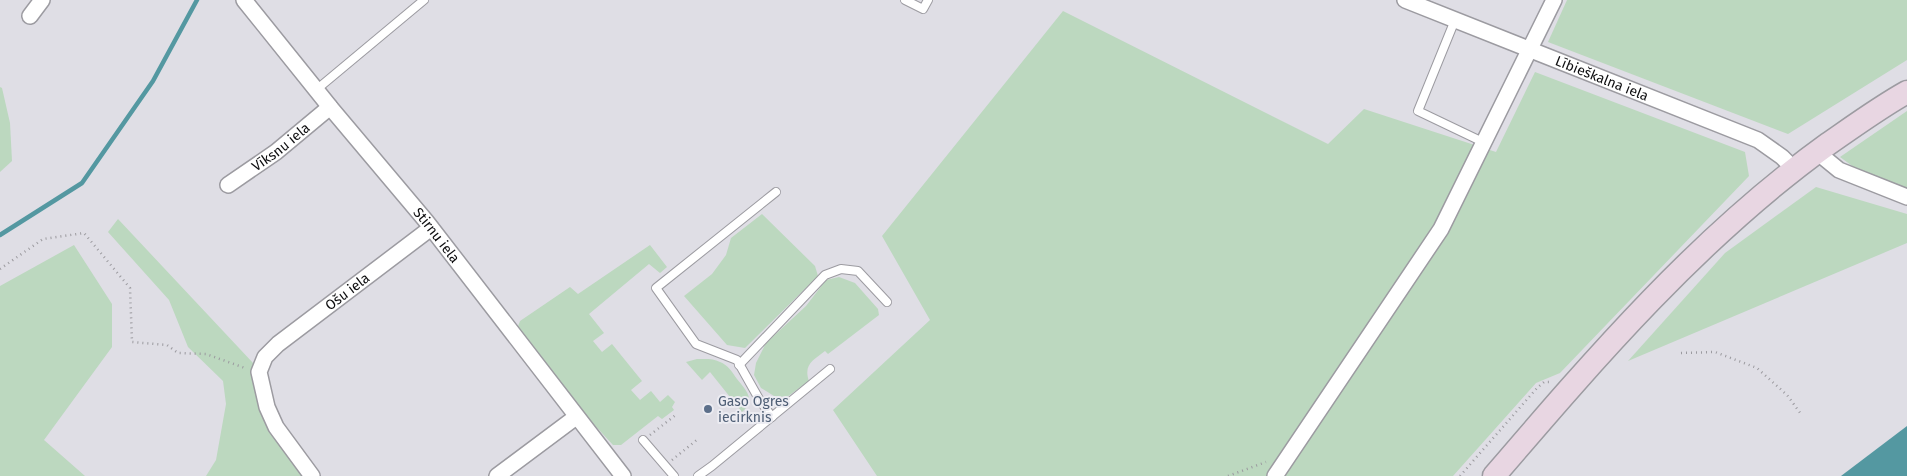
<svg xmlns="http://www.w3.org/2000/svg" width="1907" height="476" font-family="'Fira Sans',sans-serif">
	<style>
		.green { fill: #bcd8bf }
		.water { fill: #5498a1 }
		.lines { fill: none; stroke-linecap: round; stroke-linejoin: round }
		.stream { stroke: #5498a1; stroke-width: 4.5 }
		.lane-casing { stroke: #9c9ba1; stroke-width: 10 }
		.street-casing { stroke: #9c9ba1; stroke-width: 18 }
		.secondary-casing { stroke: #9c9ba1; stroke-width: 25 }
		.path { stroke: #9b9a9f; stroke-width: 2.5; stroke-dasharray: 1 4; stroke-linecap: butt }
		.lane { stroke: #fff; stroke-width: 8 }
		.street { stroke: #fff; stroke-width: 15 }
		.secondary { stroke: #e8d6e2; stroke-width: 22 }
		.service-dot { fill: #5c6f8a; stroke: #ececf2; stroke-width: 2 }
		.labels { text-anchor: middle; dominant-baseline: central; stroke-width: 4; stroke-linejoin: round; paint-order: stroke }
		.street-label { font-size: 14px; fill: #0d0d0f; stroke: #ececf2 }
		.service-label { font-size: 14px; fill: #4e5e75; stroke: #ececf2; text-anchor: start }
	</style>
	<rect width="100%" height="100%" fill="#dfdee5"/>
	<!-- green -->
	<g class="green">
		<path d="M1567,0H1907V60L1788,134L1548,42Z"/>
		<path d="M1063,11L1328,144L1364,109L1496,152L1535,72L1745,152L1749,176L1560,373L1536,383L1453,476H877L833,410L930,320L882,236Z"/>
		<path d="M0,87L2,88L10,123L12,161L0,172Z"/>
		<path d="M1907,111V188L1855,168L1840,157Z"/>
		<path d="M1816,187L1907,214V243L1628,361L1725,253Z"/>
		<path d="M762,214L815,266L818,276L745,348L727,345L684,296L712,274L726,255L731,238Z"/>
		<path d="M118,219L254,364L261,405L265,423L304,476H206L216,460L226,404L223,381L188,347L169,300L108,232Z"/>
		<path d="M74,245L112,304V347L44,440L85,476H0V286Z"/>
		<path d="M650,245L667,267L660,273L649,264L589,314L604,333L593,341L602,352L612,344L642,381L631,390L640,400L651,391L660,402L668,395L675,402L672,407L674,410L662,419L658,416L621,445H613L589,419L517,329L520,321L570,287L578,294Z"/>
		<path d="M839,277L855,283L878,309L879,315L828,354L825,351C814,360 803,364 809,381L787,397L774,396L761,388L754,375L756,363L766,343L806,306L826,280Z"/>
		<path d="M697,359C704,359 713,358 720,362C728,365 732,372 737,379C745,389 757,400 742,412L710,372L702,380L686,362Z"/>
	</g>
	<!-- water -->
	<path class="water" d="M1907,426V476H1841Z"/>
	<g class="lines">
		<!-- stream -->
		<path class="stream" d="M0,235L82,183L153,81L197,0"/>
		<defs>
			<g id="lane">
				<path d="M905,0L923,9L928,0"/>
				<path d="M1455,20L1418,111L1485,143"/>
				<path d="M316,90L424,0"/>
				<path d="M739,365L825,275L841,269L858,271L887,302"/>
				<path d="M772,417L759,399L737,360L696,344L656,288L776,192"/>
				<path d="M643,440L674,476"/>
				<path d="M698,476L712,466L830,369"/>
			</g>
			<g id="street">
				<path id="s1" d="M244,0L330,107L426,221L623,476"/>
				<path id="s2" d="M1405,0L1758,140L1782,157L1794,169"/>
				<path d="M30,16L42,0"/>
				<path d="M1817,152L1839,170L1907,197"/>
				<path id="s3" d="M228,185L276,152L330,107"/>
				<path id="s4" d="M312,476L276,427L267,407L259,372L265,357L278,344L431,228"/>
				<path d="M497,476L576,417"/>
				<path d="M1275,476L1441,229L1554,0"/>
			</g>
			<path id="secondary" d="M1494,476C1596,357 1700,236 1828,144C1854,126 1880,107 1907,92"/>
		</defs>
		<!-- lane casing -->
		<use href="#lane" class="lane-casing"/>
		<!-- street casing -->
		<use href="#street" class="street-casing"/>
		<!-- secondary casing -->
		<use href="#secondary" class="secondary-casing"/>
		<!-- path -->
		<g class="path">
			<path d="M0,269L43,239L84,233L130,288L132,342L167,345L178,353L206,354L245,368"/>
			<path d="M1681,353L1715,352L1757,368L1787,395L1801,414"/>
			<path d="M650,435L677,414"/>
			<path d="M672,460L698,439"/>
			<path d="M1228,476L1266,462"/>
			<path d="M1460,476L1537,388L1544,382H1552"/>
		</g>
		<!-- lane -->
		<use href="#lane" class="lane"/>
		<!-- street -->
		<use href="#street" class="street"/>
		<!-- secondary -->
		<use href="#secondary" class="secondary"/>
	</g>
	<!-- markers -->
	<circle class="service-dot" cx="708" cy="409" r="5"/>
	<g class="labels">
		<!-- street labels -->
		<g class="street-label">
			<text stroke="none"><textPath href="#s2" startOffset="212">Lībieškalna iela</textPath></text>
			<text stroke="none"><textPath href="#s3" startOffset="65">Vīksnu iela</textPath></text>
			<text stroke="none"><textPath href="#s1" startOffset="304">Stirnu iela</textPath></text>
			<text stroke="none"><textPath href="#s4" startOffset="240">Ošu iela</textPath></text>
		</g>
		<!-- service labels -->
		<g class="service-label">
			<text x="718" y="401">Gaso Ogres<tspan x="718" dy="16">iecirknis</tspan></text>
		</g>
	</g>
</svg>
